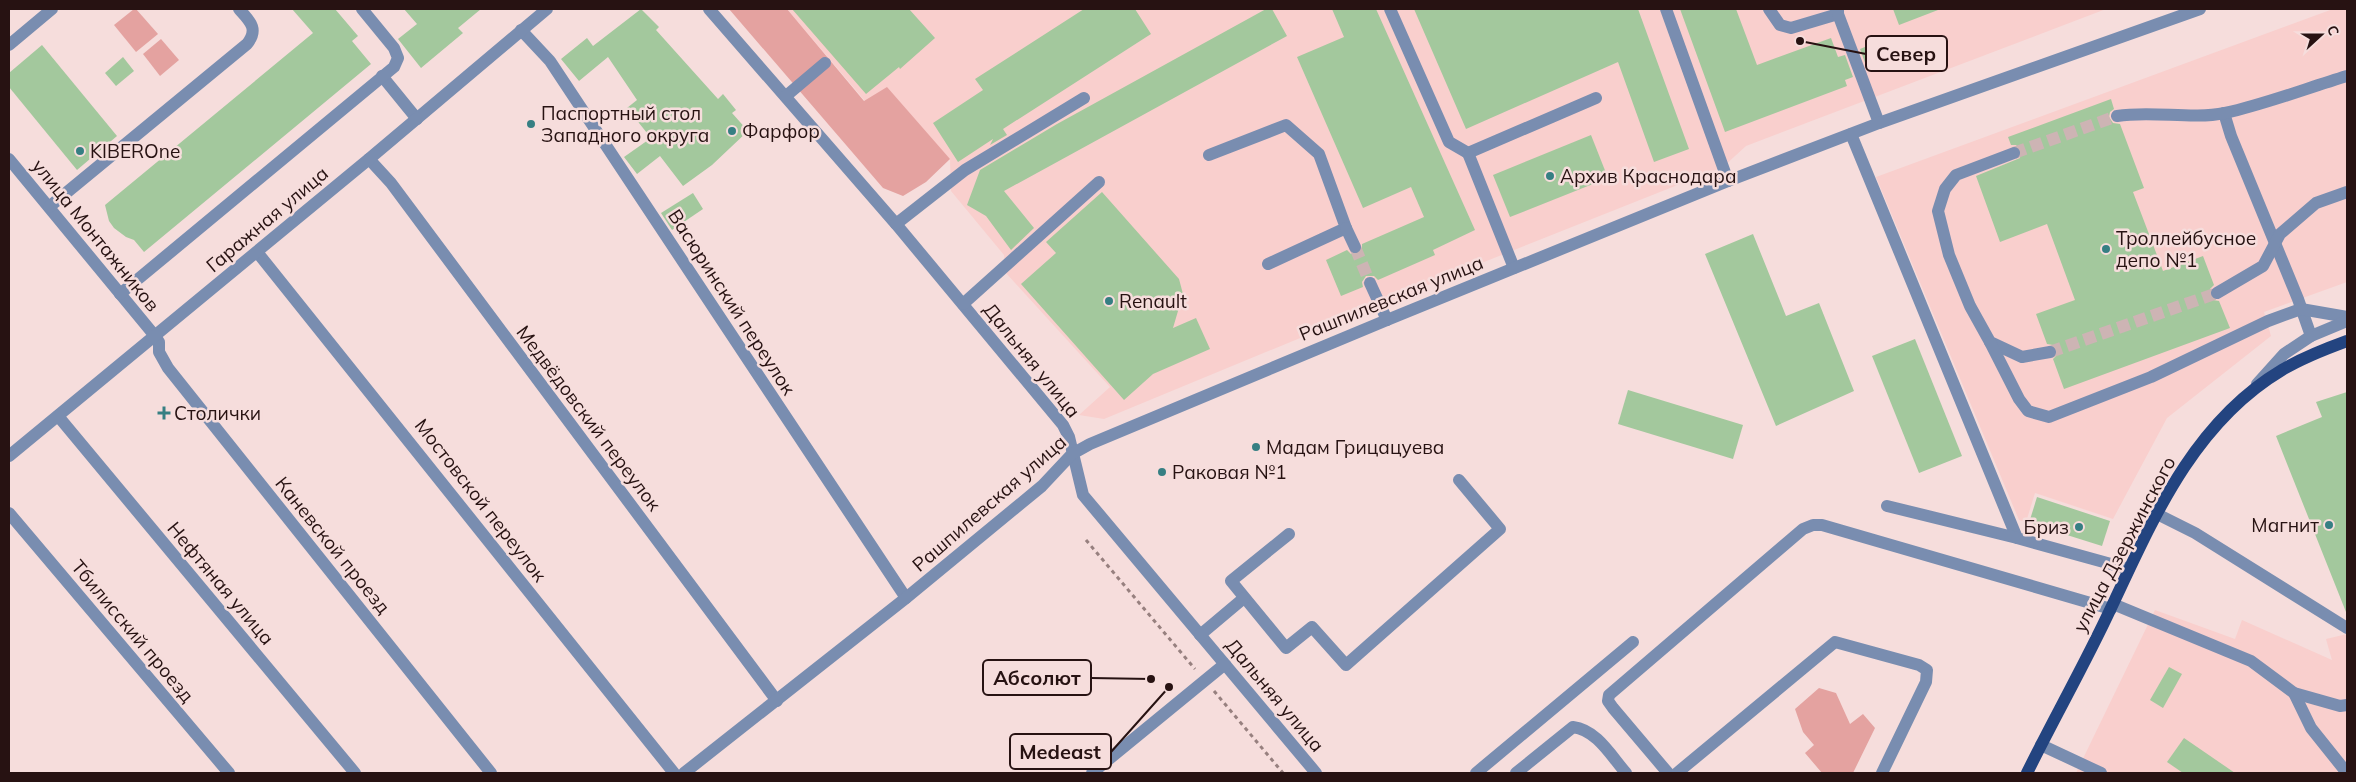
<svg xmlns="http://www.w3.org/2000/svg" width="2356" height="782" font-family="Mulish,sans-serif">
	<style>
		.built { fill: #f9cfcd }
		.green { fill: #e4a2a0 }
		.building { fill: #a3c89d }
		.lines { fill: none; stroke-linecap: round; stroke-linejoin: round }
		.minor-tunnel { stroke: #cdb4b4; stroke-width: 12; stroke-dasharray: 12 6; stroke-linecap: butt }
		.path { stroke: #97807f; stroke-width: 3; stroke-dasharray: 4 4; stroke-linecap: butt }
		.minor { stroke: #798db0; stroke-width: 12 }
		.major { stroke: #234480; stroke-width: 12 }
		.poi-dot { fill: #367f83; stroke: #f6dddc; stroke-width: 2 }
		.labels { text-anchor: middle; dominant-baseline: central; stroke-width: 5; stroke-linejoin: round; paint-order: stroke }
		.poi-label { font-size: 19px; fill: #271212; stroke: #f6dddc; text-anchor: start }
		.street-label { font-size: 19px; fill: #271212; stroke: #f6dddc }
		.leader { fill: none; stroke: #271212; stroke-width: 2 }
		.callout-dot { fill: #271212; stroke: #f6dddc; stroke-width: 2 }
		.callout { fill: #f6dddc; stroke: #271212; stroke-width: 2 }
		.callout-label { font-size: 20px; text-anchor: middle; font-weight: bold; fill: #271212 }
	</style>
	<rect width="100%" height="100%" fill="#f6dddc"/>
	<!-- built -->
	<g class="built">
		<path d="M787,9H2106L1746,146L1723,167L1479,264L1104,419L1079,415L1110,387L1006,273L1004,255L951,191L950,159L865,101Z"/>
		<path d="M2333,9H2347V282L2264,312L2271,336L2167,418L2113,519L2035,493L2026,522L2019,520L1876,177Z"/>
		<path d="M2155,610L2235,639L2242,620L2332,660L2326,639L2347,634V773H2076Z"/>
	</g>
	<!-- green -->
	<g class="green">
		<path d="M134,9H136L158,34L136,52L114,25Z"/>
		<path d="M729,9H787L864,101L887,87L950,159L926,182L903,196L883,188Z"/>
		<path d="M161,39L179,60L160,76L143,54Z"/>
		<path d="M1819,688L1836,693L1850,724L1863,714L1875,728L1853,773H1822L1805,753L1814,745L1803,732L1795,709Z"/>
	</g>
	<!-- building -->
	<g class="building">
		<path d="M292,9H335L358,36L352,41L371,64L144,252L134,240L126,237L114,228L109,221L105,205L313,33Z"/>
		<path d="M404,9H481L458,28L463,33L421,68L398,39L417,24Z"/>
		<path d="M641,9L659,27L656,30L718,99L723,94L736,110L732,113L748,131L712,165L683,186L660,156L637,174L624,157L651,138L627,108L637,100L608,57L579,81L561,59L587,38L593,46Z"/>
		<path d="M792,9H909L935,38L900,69L899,67L866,94Z"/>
		<path d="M1084,9H1135L1151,34L1003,129L1007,135L990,145L993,139L958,162L933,123L983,90L975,79Z"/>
		<path d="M1266,9H1272L1287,36L1004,191L1034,228L1011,250L986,216L967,205L980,170L1057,124Z"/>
		<path d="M1332,9H1376L1475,230L1433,250L1435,255L1378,280L1374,276H1366L1362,282L1363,287L1341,296L1326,260L1347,250L1351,254H1358L1362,251V244L1424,217L1411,187L1363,208L1297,57L1344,37Z"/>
		<path d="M1414,9H1638L1689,149L1654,162L1618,62L1466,129Z"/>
		<path d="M1680,9H1736L1757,65L1831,38L1838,57L1845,55L1853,77L1845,80L1847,86L1725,132Z"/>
		<path d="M1893,9H1938V10L1899,25Z"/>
		<path d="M1894,35L1903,58L1868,71L1860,49Z"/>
		<path d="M42,45L117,136L77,170L9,87V73Z"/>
		<path d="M123,57L134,71L116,86L105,73Z"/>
		<path d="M2111,99L2114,109L2110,112L2109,117L2113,123L2120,124L2144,188L2133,192L2163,271L2203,256L2214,285L2210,289V297L2213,300L2219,301L2230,328L2064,389L2053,359L2057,355L2058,350L2053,345L2047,344L2036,314L2075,300L2047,224L2000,242L1976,176L2020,158L2021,150L2016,145H2011L2008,137Z"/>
		<path d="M1591,135L1608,178L1510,217L1493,175Z"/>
		<path d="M1102,192L1179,279L1183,294L1173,328L1196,318L1210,349L1153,374L1124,400L1021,284L1056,253L1046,242Z"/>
		<path d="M693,193L703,209L672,230L661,213Z"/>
		<path d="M1753,234L1786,316L1819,303L1854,391L1776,426L1705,254Z"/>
		<path d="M1915,339L1962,456L1919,473L1872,356Z"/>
		<path d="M1628,390L1743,425L1733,459L1618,424Z"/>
		<path d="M2347,392V612H2346L2276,436L2322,417L2316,402Z"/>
		<path d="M2037,497L2110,521L2102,546L2029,523Z"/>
		<path d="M2169,667L2182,674L2163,708L2150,700Z"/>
		<path d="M2184,738L2235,773H2183L2167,762Z"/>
	</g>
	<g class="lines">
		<!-- minor-tunnel -->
		<g class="minor-tunnel">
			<path d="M2014,153L2117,116"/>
			<path d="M1355,247L1370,283"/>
			<path d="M2050,352L2217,293"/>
		</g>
		<!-- path -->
		<g class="path">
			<path d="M1086,540L1195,669"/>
			<path d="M1214,691L1283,773"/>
		</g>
		<!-- minor -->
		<g class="minor">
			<path d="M709,9L896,224L1063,425L1069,437L1083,495L1316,773"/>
			<path d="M1390,9L1449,142L1468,153"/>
			<path d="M1666,9L1728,181"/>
			<path d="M1769,9L1780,25L1791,28L1838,14"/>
			<path d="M1838,9V14L1879,123"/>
			<path d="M521,30L550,61L906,598"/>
			<path d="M9,45L52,9"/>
			<path d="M382,76L417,119"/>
			<path d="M786,96L825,63"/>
			<path d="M2224,113L2231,136L2298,299L2311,336"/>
			<path d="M2117,116C2153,110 2190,120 2225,113C2266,104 2307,88 2347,76"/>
			<path d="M1851,134L2017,538L2129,569"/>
			<path d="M2014,153L1956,175L1945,189L1938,211L1949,255L1970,306L1990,342L2022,357L2050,352"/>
			<path d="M1209,155L1286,125L1319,154L1346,228L1268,264"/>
			<path d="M9,159L155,336L159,342V352L168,368L491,773"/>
			<path d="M369,159L391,183L777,701"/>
			<path d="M49,207L247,44C259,29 250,21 239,9"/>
			<path d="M896,224L965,170L1084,98"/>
			<path d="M1346,228L1355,247"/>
			<path d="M257,252L674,773"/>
			<path d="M1514,268L1468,153L1596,98"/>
			<path d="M1370,283L1387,320"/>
			<path d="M2217,293L2263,266L2280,234L2316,203L2347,192"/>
			<path d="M120,294L394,67L398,58L394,48L362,9"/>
			<path d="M963,304L1099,182"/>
			<path d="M1990,342L2019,399L2028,411L2049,417L2151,377L2268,321L2301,309L2347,317"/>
			<path d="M2257,384L2284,354L2311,336L2347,321"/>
			<path d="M58,416L355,773"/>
			<path d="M9,456L369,159L547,9"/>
			<path d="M1887,506L2017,538"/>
			<path d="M9,513L229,773"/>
			<path d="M2157,514L2195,533L2347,628"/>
			<path d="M1289,534L1231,581L1286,648L1312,627L1346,665L1500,529L1459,480"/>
			<path d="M2113,604L2251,661L2294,693L2340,706L2347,705"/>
			<path d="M1200,635L1244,598"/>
			<path d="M2294,693L2311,728L2347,773"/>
			<path d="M2041,745L2101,773"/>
			<path d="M684,773L906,598L1042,486L1072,454L1090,444L1387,320L1728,181L1879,123L2200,9"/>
			<path d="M1092,773L1225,664"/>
			<path d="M1476,773L1633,642"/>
			<path d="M1516,773L1573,727C1597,730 1611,756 1626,773"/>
			<path d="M1668,773L1613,708L1608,701L1609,695L1803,529L1813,525H1822L2111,609"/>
			<path d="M1677,773L1835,642L1919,665L1927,670L1926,682L1882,773"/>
		</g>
		<!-- major -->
		<path class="major" d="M2027,773C2054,718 2085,664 2111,608C2153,519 2193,423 2282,370C2302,358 2325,349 2347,341"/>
	</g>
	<!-- markers -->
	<g class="poi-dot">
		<circle cx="531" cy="124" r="5"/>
		<circle cx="732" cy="131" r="5"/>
		<circle cx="80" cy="151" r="5"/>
		<circle cx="1550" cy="176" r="5"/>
		<circle cx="2106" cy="249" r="5"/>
		<circle cx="1109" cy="301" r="5"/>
		<path d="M161.5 405.5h5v5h5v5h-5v5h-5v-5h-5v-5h5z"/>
		<circle cx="1256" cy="447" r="5"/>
		<circle cx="1162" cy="472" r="5"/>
		<circle cx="2329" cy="525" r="5"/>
		<circle cx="2079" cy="527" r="5"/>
	</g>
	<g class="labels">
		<!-- poi labels -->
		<g class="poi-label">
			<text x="541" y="113">Паспортный стол<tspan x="541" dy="22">Западного округа</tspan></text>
			<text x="742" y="131">Фарфор</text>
			<text x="90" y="151">KIBEROne</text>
			<text x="1560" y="176">Архив Краснодара</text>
			<text x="2116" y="238">Троллейбусное<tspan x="2116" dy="22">депо №1</tspan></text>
			<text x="1119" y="301">Renault</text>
			<text x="174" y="413">Столички</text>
			<text x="1266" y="447">Мадам Грицацуева</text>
			<text x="1172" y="472">Раковая №1</text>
			<text x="2319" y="525" text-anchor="end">Магнит</text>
			<text x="2069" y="527" text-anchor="end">Бриз</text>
		</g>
		<!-- street labels -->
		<g class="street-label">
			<text transform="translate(267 219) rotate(-40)">Гаражная улица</text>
			<text transform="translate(96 235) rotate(51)">улица Монтажников</text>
			<text transform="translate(1391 298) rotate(-22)">Рашпилевская улица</text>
			<text transform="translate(732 302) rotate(57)">Васюринский переулок</text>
			<text transform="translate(1032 360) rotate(51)">Дальняя улица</text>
			<text transform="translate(589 418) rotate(53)">Медвёдовский переулок</text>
			<text transform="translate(481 500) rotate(52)">Мостовской переулок</text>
			<text transform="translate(989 503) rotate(-41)">Рашпилевская улица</text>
			<text transform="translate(2124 544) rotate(-62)">улица Дзержинского</text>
			<text transform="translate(333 545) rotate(51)">Каневской проезд</text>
			<text transform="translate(221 583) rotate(50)">Нефтяная улица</text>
			<text transform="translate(133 631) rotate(50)">Тбилисский проезд</text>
			<text transform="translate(1275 695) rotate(50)">Дальняя улица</text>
		</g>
	</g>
	<!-- callouts -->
	<path class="leader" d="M1800 41L1866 54M1151 679L1091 678M1169 687L1111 752"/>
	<g class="callout-dot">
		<circle cx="1800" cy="41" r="5"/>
		<circle cx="1151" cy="679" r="5"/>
		<circle cx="1169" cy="687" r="5"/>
	</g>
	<g class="callout">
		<rect x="1866" y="36" width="81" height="35" rx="5"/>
		<rect x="983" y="660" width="108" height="35" rx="5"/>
		<rect x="1010" y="734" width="101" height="35" rx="5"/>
	</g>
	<g class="callout-label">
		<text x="1906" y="61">Север</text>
		<text x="1037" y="685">Абсолют</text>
		<text x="1060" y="759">Medeast</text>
	</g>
	<!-- border -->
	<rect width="2356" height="782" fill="none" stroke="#271212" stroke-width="20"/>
	<!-- north arrow -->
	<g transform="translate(2321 35) rotate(69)" stroke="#f6dddc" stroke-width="4" paint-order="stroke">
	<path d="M0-4L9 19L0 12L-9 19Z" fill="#271212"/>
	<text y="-8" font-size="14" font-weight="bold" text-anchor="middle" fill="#271212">С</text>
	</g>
</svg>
